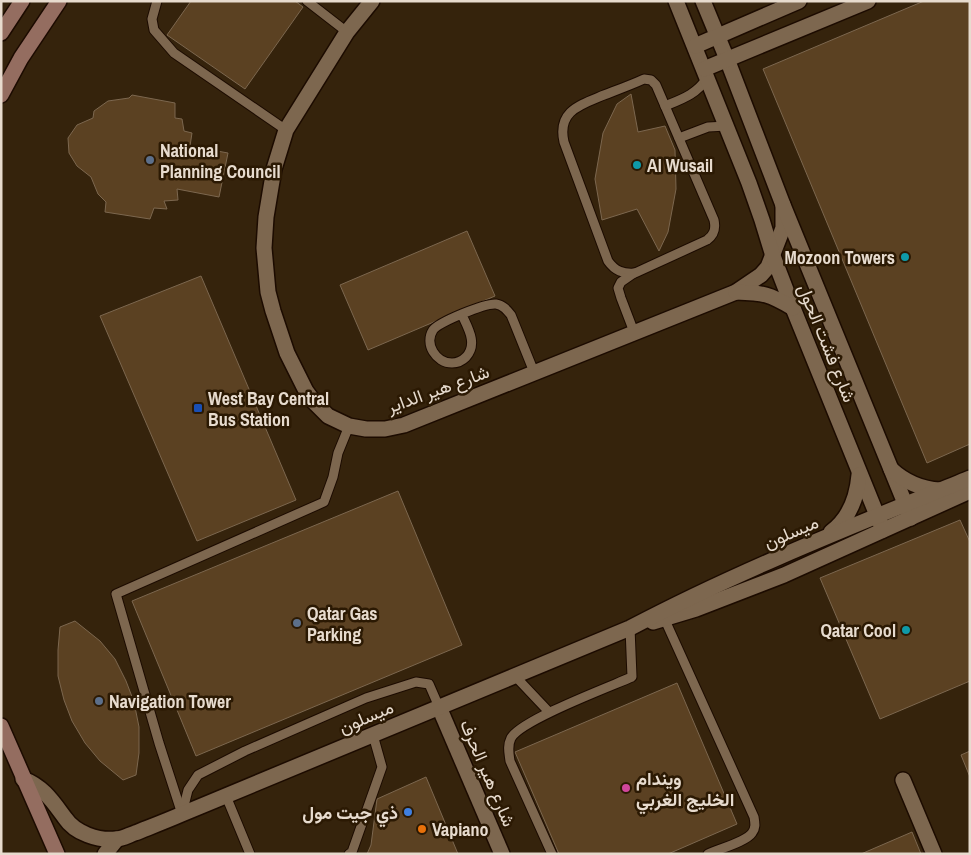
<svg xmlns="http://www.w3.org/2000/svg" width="971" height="855" font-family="'Archivo Narrow',Vazirmatn,sans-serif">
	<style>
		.building { fill: #5b4122; stroke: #7c674f }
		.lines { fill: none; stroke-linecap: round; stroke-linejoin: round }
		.service-casing { stroke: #1c0b00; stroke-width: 11 }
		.minor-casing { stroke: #1c0b00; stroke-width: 18 }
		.tertiary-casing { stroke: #1c0b00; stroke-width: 18 }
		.secondary-casing { stroke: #1c0b00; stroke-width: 18 }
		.service { stroke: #7d674f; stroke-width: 9 }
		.minor { stroke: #7d674f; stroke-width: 15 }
		.tertiary { stroke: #7d674f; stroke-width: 15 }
		.secondary { stroke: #946d60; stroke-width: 15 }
		.service-dot { fill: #5c6f8a; stroke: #2b1903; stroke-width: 2 }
		.culture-dot { fill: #0f9aa8; stroke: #2b1903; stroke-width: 2 }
		.transit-dot { fill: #1a4fb4; stroke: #2b1903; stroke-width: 2 }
		.hotel-dot { fill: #d1479c; stroke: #2b1903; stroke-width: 2 }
		.shop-dot { fill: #3f7fe0; stroke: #2b1903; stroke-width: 2 }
		.food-dot { fill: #e8710a; stroke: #2b1903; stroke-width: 2 }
		.labels { text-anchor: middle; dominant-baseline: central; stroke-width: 5; stroke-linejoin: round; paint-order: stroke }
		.poi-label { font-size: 18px; font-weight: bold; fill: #e7dbce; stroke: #2b1903; text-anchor: start }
		.street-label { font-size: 18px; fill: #e7dbce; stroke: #2b1903 }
	</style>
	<rect width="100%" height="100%" fill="#35230c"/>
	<!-- building -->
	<g class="building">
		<path d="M191,1H295L303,7L245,89L167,35Z"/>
		<path d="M924,1H970V444L927,463L763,69Z"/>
		<path d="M631,94L638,132L665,126L675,150L676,189L668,232L659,251L637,209L602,220L595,179L603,133L617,104Z"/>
		<path d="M132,95L175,103V118L182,119L184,131L192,133L190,146L228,153L219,197L177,189L178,200L164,201L167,209L154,208L150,219L105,212L106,202L98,194L91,177L77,166L69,153L68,138L77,125L93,118L94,111L108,101L129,98Z"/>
		<path d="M467,231L495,296L368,350L340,285Z"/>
		<path d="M201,276L296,500L197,541L100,316Z"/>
		<path d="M398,491L462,645L196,756L132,601Z"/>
		<path d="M960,520L970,542V681L880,719L820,578Z"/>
		<path d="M75,621L100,641L115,659L126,681L134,702L139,727V753L136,775L123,780L100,761L85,743L72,721L64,700L58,676V650L60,627Z"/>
		<path d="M677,683L737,824L668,854H559L515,752Z"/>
		<path d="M970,751V777L961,755Z"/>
		<path d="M426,777L458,854H367L371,845L377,799Z"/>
		<path d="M912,832L921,854H861Z"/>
	</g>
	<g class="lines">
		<defs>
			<g id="service">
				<path d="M157,1L152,19L154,30L174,53L286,130"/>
				<path d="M307,1L347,32"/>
				<path d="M644,79L651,80L656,85L714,220C716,229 714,235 707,240L635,273C623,274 615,271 608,261L564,142C557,111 580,105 604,95C617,90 631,85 644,79Z"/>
				<path d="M665,106C682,99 697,94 707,78"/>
				<path d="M679,138L708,127L727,126"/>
				<path d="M634,273L621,282L618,288L621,298L634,332"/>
				<path d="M462,315C468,328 478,344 466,357C462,361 457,363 452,363C436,363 424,344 433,330C439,322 485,303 496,304C503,305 507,310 511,315L534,372"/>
				<path d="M665,620L754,817C755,823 756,828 752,833C746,842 718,849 708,854"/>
				<path d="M515,676L549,712"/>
				<path d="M226,796L250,854"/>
				<path d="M182,814L159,743L116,594L324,502L333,477L338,453L349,426"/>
				<path d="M182,814L188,790L198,775L245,751L366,698L416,682L429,684L439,707"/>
				<path d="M349,854L352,852L382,767L373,735"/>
				<path d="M552,854L510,761C509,753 507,746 511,738C521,720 609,687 632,677L630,628"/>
			</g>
			<g id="minor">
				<path d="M372,1L347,32L286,130L274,169L266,217L264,248L268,292L273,311L287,353L306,391L314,402L328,416L349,426L366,429H385L404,425L736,292L761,275L768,267L783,228V205"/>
				<path d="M676,1L749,183L762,220L773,256L793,308L883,530"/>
				<path d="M703,1L727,59L783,205L911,518"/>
				<path d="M736,292C765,293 769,294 793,308"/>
				<path d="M891,469C905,482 921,489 940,490"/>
				<path d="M831,532C850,518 857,498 859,475"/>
				<path d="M653,622L696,609L784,575L970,491"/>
				<path d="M439,707L502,854"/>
				<path d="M23,779C43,786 53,802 65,818C75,833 98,841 116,839C122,839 129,835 135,833C150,827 166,821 182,814L630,628C740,570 855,525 970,478"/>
				<path d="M903,780L934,854"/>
				<path d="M105,854L117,839"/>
			</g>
			<g id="tertiary">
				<path d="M695,46L799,1"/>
				<path d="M704,69L868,1"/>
			</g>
			<g id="secondary">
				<path d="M1,33L22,1"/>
				<path d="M1,95L21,58L59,1"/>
				<path d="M1,726L57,854"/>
			</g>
		</defs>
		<!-- service casing -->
		<use href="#service" class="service-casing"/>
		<!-- minor casing -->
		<use href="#minor" class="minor-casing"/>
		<!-- tertiary casing -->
		<use href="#tertiary" class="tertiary-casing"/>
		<!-- secondary casing -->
		<use href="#secondary" class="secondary-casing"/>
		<!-- service -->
		<use href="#service" class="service"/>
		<!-- minor -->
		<use href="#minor" class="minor"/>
		<!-- tertiary -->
		<use href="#tertiary" class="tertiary"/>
		<!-- secondary -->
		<use href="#secondary" class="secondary"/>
	</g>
	<!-- markers -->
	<g class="service-dot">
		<circle cx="150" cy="160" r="5"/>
		<circle cx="297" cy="623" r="5"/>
		<circle cx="99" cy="701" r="5"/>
	</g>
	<g class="culture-dot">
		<circle cx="637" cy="165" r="5"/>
		<circle cx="905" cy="257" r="5"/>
		<circle cx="906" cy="630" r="5"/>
	</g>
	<rect class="transit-dot" x="193" y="403" width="10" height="10" rx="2.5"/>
	<circle class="hotel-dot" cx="626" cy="788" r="5"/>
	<circle class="shop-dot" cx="408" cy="812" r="5"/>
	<circle class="food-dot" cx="422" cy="829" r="5"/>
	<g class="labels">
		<!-- poi labels -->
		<g class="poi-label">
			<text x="160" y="150">National<tspan x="160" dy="21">Planning Council</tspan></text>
			<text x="647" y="165">Al Wusail</text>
			<text x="895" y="257" text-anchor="end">Mozoon Towers</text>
			<text x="208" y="398">West Bay Central<tspan x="208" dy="21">Bus Station</tspan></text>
			<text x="307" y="613">Qatar Gas<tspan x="307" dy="21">Parking</tspan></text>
			<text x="896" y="630" text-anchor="end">Qatar Cool</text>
			<text x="109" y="701">Navigation Tower</text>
			<text x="636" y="778">ويندام<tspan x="636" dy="21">الخليج الغربي</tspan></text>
			<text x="398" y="812" text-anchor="end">ذي جيت مول</text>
			<text x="432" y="829">Vapiano</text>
		</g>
		<!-- street labels -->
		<g class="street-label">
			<text transform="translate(827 343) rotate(68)">شارع فشت الحول</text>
			<text transform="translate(438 389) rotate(-20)">شارع هير الداير</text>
			<text transform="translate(791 532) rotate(-23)">ميسلون</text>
			<text transform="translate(366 717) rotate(-23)">ميسلون</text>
			<text transform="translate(488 773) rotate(67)">شارع هير الحرف</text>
		</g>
	</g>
	<!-- border -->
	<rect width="971" height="855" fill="none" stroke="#e7dbce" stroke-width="5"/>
</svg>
